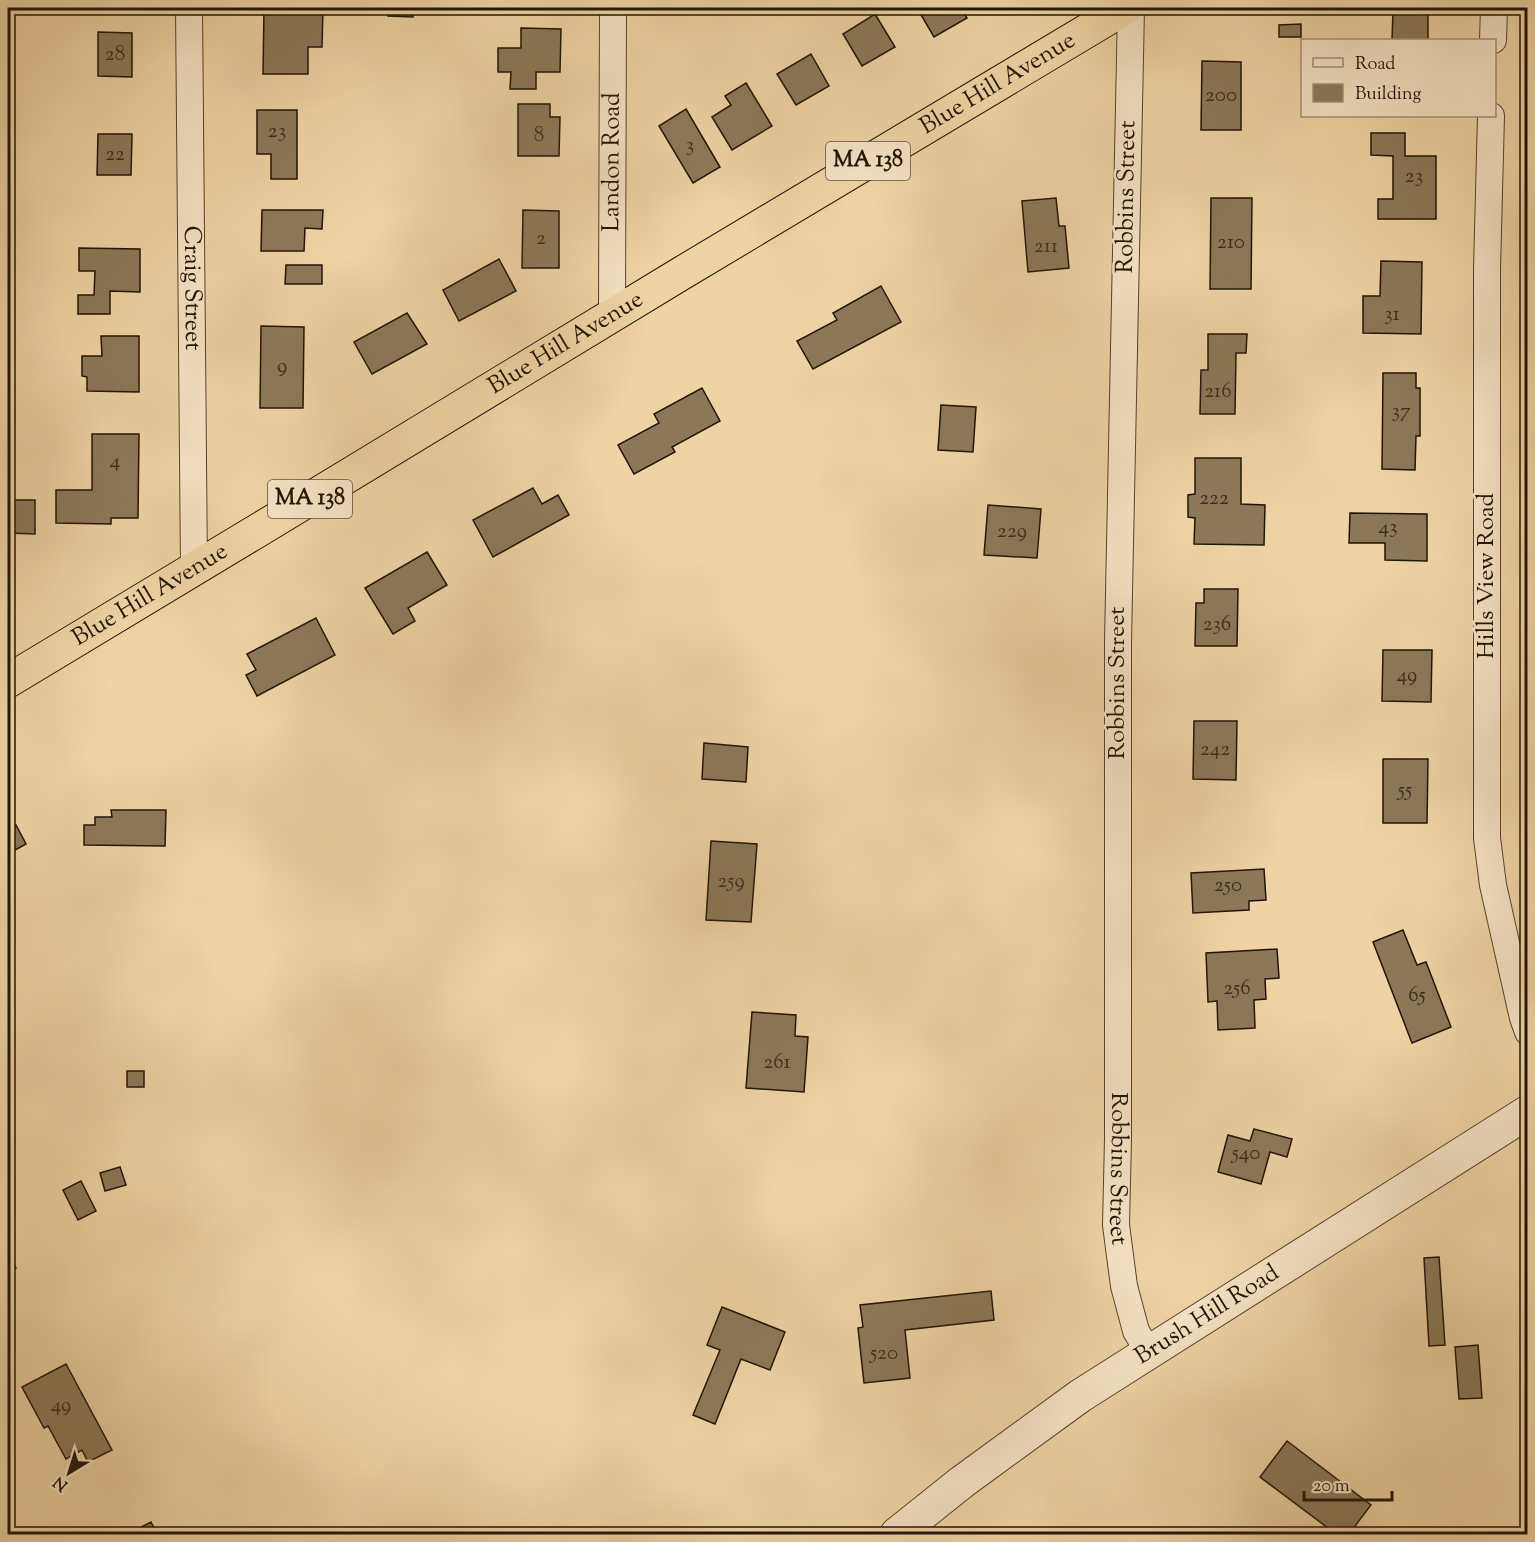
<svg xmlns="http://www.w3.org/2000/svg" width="1535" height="1542" font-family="'Sorts Mill Goudy',serif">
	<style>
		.building { fill: #8c7859; stroke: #201507; stroke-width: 1.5 }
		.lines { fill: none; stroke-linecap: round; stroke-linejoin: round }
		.minor-casing { stroke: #54442e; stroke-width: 28 }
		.tertiary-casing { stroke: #54442e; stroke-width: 35 }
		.trunk-casing { stroke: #201507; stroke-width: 35 }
		.minor { stroke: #f5e2c4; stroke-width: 26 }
		.tertiary { stroke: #f5e2c4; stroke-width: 33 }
		.trunk { stroke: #efd3a4; stroke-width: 33 }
		.labels { text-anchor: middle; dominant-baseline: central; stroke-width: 5; stroke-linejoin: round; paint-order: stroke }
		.number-label { font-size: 21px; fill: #3b2e1c }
		.shield { fill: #f5e2c4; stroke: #605240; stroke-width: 1.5 }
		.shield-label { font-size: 22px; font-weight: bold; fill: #201507 }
		.street-label { font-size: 24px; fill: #201507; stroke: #f5e2c4 }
	</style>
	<rect width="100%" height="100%" fill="#efd3a4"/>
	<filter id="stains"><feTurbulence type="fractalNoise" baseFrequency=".00333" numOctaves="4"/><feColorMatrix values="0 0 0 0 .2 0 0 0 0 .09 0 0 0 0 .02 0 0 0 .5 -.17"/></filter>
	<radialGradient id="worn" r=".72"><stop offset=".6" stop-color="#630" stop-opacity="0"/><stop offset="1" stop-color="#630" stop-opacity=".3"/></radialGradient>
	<!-- building -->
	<g class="building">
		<path d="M264,8H323L322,47H308V74H263Z"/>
		<path d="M388,8H413V17L388,16Z"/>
		<path d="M917,8H961L967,18L934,37Z"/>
		<path d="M1393,11L1428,12V40H1392Z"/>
		<path d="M875,14L895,47L862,66L843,34Z"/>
		<path d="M1301,24V37H1279V25Z"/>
		<path d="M521,28L561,29L560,72H536V89H510L511,72H498V48H521Z"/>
		<path d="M98,32L132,33V77L98,76Z"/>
		<path d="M811,54L829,86L796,105L777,74Z"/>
		<path d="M1202,61L1241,62V130H1201Z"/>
		<path d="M746,83L772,126L732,150L712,117L731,105L725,96Z"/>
		<path d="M518,104H550V117H560L559,156H518Z"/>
		<path d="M686,109L720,167L693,183L659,126Z"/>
		<path d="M257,110H297V179H271V154H257Z"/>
		<path d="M1371,133H1405V156H1436V219H1378V199H1393V156L1371,155Z"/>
		<path d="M98,134H132L131,175H97Z"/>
		<path d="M1056,198L1059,226H1065L1069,268L1028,272L1022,201Z"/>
		<path d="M1211,198H1252L1251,289H1210Z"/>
		<path d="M262,210H323L322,229L305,228L304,251H261Z"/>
		<path d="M523,210L559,211V268H522Z"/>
		<path d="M79,248L140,249V292L110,291V314H78V295H94L95,271H79Z"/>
		<path d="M499,259L516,291L459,321L443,290Z"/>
		<path d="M1381,261L1422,262L1421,334L1363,333V296H1380Z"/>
		<path d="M286,265H322V284H285Z"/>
		<path d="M881,286L901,322L813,369L797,341L837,320L833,313Z"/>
		<path d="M407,313L427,344L372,374L354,342Z"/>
		<path d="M261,326L304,327L303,408H260Z"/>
		<path d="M1208,334H1247L1246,353H1236L1235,414H1200L1201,370H1208Z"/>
		<path d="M101,336H139V392L87,391V377L82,376V356H102Z"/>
		<path d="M1383,373H1416V388H1420V436H1416L1415,470L1382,469Z"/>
		<path d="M702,388L720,421L672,447L675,452L634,474L618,445L659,423L654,414Z"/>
		<path d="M941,405L976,407L973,452L938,450Z"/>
		<path d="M92,434H139L138,518H111V524L56,523V490H92Z"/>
		<path d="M1195,458H1241V504L1265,505L1264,545L1194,544L1195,518L1188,517V495L1195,494Z"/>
		<path d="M533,488L542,504L558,495L569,515L493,557L473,520Z"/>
		<path d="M8,500H35V534L8,533Z"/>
		<path d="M988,505L1041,509L1037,558L984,555Z"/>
		<path d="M1350,513L1427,514V561L1385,560V543H1349Z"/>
		<path d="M427,552L447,585L408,608L415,621L393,634L365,588Z"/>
		<path d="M1204,589H1238L1237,646H1195L1196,603H1204Z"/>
		<path d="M316,618L335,655L257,696L246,675L256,670L247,654Z"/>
		<path d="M1383,650H1432L1431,702L1382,701Z"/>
		<path d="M1194,721H1237L1236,780L1193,779Z"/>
		<path d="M704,743L748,747L746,782L702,779Z"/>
		<path d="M1383,759H1428L1427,823H1383Z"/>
		<path d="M111,810H166L165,846L84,845V825H95V817H112Z"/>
		<path d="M16,825L26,844L8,854V830Z"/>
		<path d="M711,841L757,844L751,922L706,920Z"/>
		<path d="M1264,869L1266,900L1249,901V910L1193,913L1191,873Z"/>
		<path d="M1403,930L1417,965L1426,962L1451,1027L1412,1043L1373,942Z"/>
		<path d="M1277,949L1279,978L1265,979L1266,999L1254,1000L1255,1028L1218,1030L1217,1001L1208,1002L1206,953Z"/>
		<path d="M752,1012L796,1015L795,1036L808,1037L804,1092L746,1088Z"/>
		<rect x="127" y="1071" width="17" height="16"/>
		<path d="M1254,1129L1292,1139L1287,1157L1270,1152L1261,1184L1218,1172L1228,1135L1250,1141Z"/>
		<path d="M120,1167L126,1185L105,1191L100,1173Z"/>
		<path d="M81,1181L96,1211L78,1220L63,1190Z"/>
		<path d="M8,1251L16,1268L8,1273Z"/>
		<path d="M1439,1257L1445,1345L1429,1346L1424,1258Z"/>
		<path d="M991,1291L994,1320L905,1330L910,1378L864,1383L858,1328L863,1327L860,1305Z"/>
		<path d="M722,1307L785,1332L770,1370L741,1359L715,1424L693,1415L720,1350L707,1345Z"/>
		<path d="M1478,1345L1482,1398L1459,1399L1455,1347Z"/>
		<path d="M66,1364L112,1450L88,1462L82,1450L66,1459L48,1426L44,1428L22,1387Z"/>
		<path d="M1287,1441L1371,1505L1349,1534H1336L1260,1477Z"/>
		<path d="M151,1522L157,1534H128Z"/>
	</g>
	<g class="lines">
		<defs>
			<g id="minor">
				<path id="s1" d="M189,8L194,570"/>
				<path id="s2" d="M1131,8L1118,642V1139L1116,1225L1124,1286L1136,1331L1149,1353"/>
				<path d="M1493,40L1494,8"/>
				<path d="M1491,116L1487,269V838L1493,885L1523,1018L1528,1032"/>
				<path id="s3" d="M612,316L613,8"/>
			</g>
			<g id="tertiary">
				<path id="s4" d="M897,1534L962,1482L1080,1396L1528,1112"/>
			</g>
			<g id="trunk">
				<path id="s5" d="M8,681L257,531L682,273L1125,8"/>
			</g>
		</defs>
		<!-- minor casing -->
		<use href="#minor" class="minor-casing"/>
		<!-- tertiary casing -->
		<use href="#tertiary" class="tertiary-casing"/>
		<!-- trunk casing -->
		<use href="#trunk" class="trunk-casing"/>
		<!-- minor -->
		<use href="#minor" class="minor"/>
		<!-- tertiary -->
		<use href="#tertiary" class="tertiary"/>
		<!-- trunk -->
		<use href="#trunk" class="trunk"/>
	</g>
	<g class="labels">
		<!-- number labels -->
		<g class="number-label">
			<text x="115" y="55">28</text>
			<text x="1221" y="96">200</text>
			<text x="277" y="132">23</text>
			<text x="539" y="136">8</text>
			<text x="690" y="146">3</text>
			<text x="115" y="155">22</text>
			<text x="1414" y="177">23</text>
			<text x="541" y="239">2</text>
			<text x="1231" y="243">210</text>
			<text x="1046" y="247">211</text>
			<text x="1392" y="315">31</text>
			<text x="282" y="367">9</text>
			<text x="1218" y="392">216</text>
			<text x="1401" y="412">37</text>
			<text x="115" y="462">4</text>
			<text x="1214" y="499">222</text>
			<text x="1388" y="528">43</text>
			<text x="1012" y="532">229</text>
			<text x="1217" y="625">236</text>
			<text x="1407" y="676">49</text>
			<text x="1215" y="750">242</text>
			<text x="1405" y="791">55</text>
			<text x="731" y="882">259</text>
			<text x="1228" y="886">250</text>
			<text x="1237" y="989">256</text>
			<text x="1417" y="996">65</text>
			<text x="777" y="1063">261</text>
			<text x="1246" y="1154">540</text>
			<text x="884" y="1354">520</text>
			<text x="61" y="1406">49</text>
		</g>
		<!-- shield labels -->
		<g class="shield">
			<rect x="826" y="142" width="84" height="38" rx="4.5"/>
			<rect x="268" y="480" width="84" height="38" rx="4.5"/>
		</g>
		<g class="shield-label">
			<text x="868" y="161">MA 138</text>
			<text x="310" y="499">MA 138</text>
		</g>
		<!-- street labels -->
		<g class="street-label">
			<text stroke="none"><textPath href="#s5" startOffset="1156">Blue Hill Avenue</textPath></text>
			<text stroke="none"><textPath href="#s3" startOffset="154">Landon Road</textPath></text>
			<text transform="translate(1127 197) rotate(-89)">Robbins Street</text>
			<text stroke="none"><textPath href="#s1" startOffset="280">Craig Street</textPath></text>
			<text stroke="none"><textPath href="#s5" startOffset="652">Blue Hill Avenue</textPath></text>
			<text transform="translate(1487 576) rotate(-90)">Hills View Road</text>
			<text stroke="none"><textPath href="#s5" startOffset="166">Blue Hill Avenue</textPath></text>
			<text transform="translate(1118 683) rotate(-90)">Robbins Street</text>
			<text stroke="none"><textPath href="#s2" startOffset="1161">Robbins Street</textPath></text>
			<text stroke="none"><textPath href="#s4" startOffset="380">Brush Hill Road</textPath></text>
		</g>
	</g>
	<!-- margin -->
	<rect width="1535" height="1542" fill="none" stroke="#efd3a4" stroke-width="30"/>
	<rect x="9" y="9" width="1517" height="1524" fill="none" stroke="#201507" stroke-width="3"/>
	<rect x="15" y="15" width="1505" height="1512" fill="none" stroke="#201507" stroke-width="1.5"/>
	<!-- legend -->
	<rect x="1301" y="39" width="195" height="78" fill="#f5e2c4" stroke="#a09078" stroke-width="1.5"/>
	<rect x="1313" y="58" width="30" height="9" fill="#f5e2c4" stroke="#a09078" stroke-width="1.5"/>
	<text x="1355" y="69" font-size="18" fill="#201507">Road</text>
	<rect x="1313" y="84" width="30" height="18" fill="#8c7859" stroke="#a09078" stroke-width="1.5"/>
	<text x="1355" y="99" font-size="18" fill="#201507">Building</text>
	<!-- north arrow -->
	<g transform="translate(69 1473) rotate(218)" stroke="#f5e2c4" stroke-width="4.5" paint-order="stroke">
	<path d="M0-4.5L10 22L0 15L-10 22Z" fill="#201507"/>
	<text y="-9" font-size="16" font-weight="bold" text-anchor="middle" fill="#201507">N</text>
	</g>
	<!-- scale -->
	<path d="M1304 1491v9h88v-9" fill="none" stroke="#201507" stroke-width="3"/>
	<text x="1313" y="1491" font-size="18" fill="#201507" stroke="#f5e2c4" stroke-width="4.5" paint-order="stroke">20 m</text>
	<rect width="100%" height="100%" filter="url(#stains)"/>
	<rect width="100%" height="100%" fill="url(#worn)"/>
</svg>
